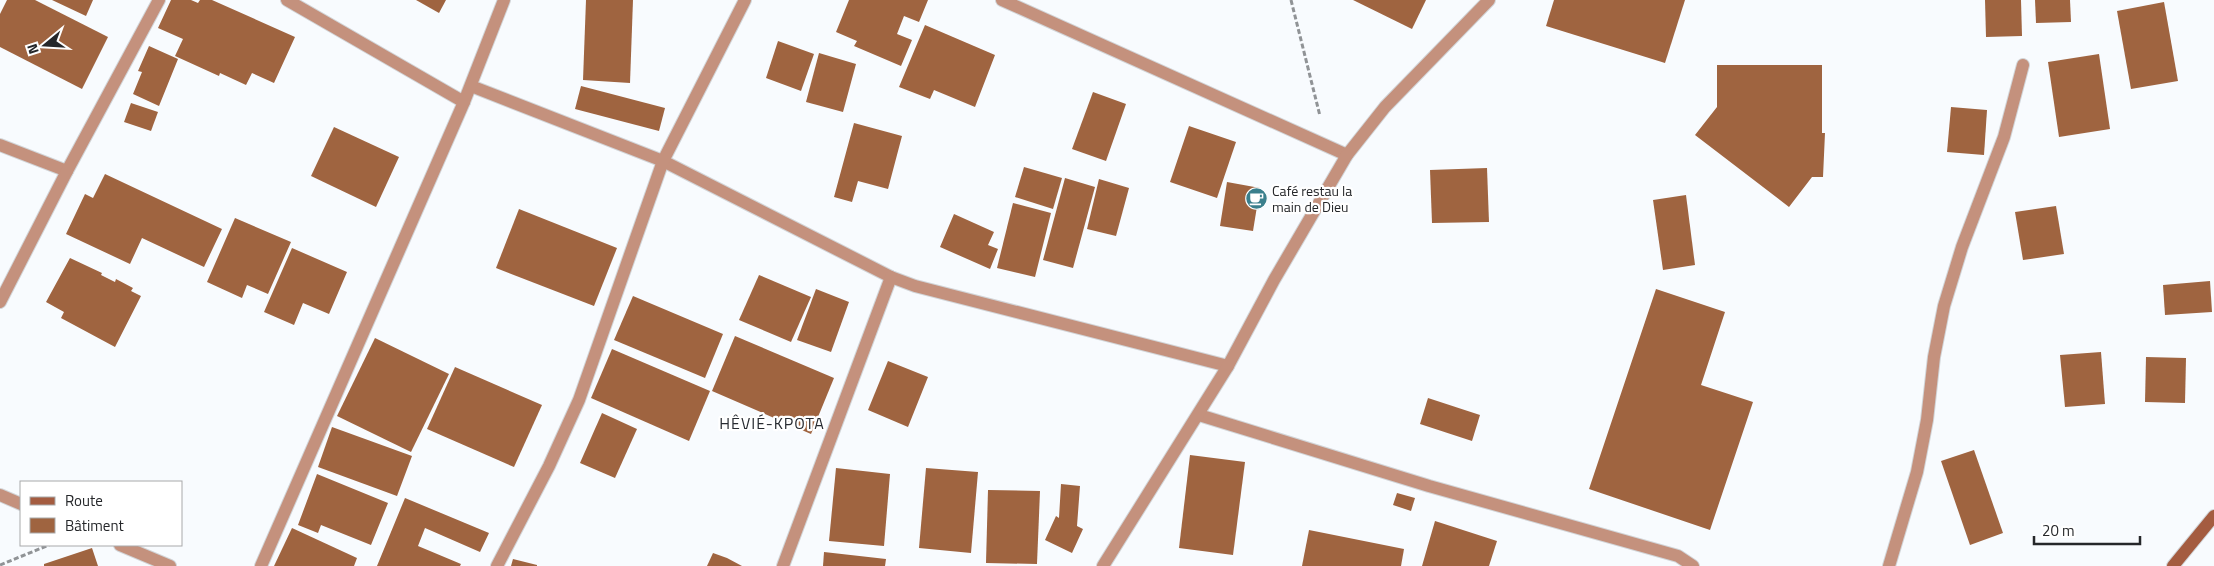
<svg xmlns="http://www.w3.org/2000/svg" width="2214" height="566" font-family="'Titillium Web',sans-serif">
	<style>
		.building { fill: #9f6440 }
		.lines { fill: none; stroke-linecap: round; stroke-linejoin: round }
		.street-casing { stroke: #d2d5d8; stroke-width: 14 }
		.secondary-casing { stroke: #d2d5d8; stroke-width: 14 }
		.path { stroke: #909396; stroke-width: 3; stroke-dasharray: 5 2.5; stroke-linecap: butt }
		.street { stroke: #c4917d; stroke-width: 12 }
		.secondary { stroke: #a45c40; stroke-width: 12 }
		.labels { text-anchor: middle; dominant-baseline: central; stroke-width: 4.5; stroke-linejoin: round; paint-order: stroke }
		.poi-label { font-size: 14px; fill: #25272a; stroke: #fff; text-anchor: start }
		.quarter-label { font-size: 16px; letter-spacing: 1px; fill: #272b31; stroke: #fff }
	</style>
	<rect width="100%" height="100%" fill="#f8fbfe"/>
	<!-- building -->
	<g class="building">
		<path d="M7,0H35L108,37L82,89L0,47V14Z"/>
		<path d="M52,0H93L86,16Z"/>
		<path d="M171,0H191L198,3L200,0H212L295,37L274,83L252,73L246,85L220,73L219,76L175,56L183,39L158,28Z"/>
		<path d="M416,0H446L439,13Z"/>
		<path d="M586,0H633L630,83L583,80Z"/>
		<path d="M849,0H928L919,22L904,16L897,34L912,40L901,66L854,46L857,41L836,32Z"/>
		<path d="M1353,0H1426L1412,29Z"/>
		<path d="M1554,0H1685L1665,63L1546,26Z"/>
		<path d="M1985,0H2021L2022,36L1986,37Z"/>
		<path d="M2035,0H2070L2071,22L2036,23Z"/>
		<path d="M2164,2L2178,81L2131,89L2117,11Z"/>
		<path d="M925,25L995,55L975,107L934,90L930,99L899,87Z"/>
		<path d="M778,41L814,54L801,91L766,78Z"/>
		<path d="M149,46L178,59L159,106L133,94L142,72L138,71Z"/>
		<path d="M819,53L856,64L843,112L806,102Z"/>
		<path d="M2099,54L2110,129L2059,137L2048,62Z"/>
		<path d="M1717,65H1822V133H1825L1823,177H1812L1789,207L1695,135L1717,107Z"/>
		<path d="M581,86L665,108L659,131L575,109Z"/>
		<path d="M1093,92L1126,104L1106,161L1072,149Z"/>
		<path d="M131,103L158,112L151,131L124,122Z"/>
		<path d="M1951,107L1987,110L1984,155L1947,152Z"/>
		<path d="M854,123L902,136L888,189L858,181L852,202L834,197Z"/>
		<path d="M1189,126L1236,142L1217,198L1170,182Z"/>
		<path d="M334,127L399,157L376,207L311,176Z"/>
		<path d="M1024,167L1062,178L1053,209L1015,197Z"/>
		<path d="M1487,168L1489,222L1432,223L1430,170Z"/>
		<path d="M105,174L222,229L204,267L142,238L130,264L66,234L85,194L93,198Z"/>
		<path d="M1065,178L1095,187L1073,268L1043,260Z"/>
		<path d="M1099,179L1129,188L1116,236L1087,229Z"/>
		<path d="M1227,182L1260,188L1253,231L1220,226Z"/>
		<path d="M1686,195L1695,265L1663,270L1653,200Z"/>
		<path d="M1013,203L1051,213L1035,277L997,268Z"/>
		<path d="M2056,206L2064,254L2023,260L2015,212Z"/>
		<path d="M519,209L617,248L594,306L496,268Z"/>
		<path d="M954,214L994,232L988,245L998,249L990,269L940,247Z"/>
		<path d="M235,218L291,242L268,294L247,285L242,298L207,282Z"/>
		<path d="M292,248L347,272L329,314L303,303L294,325L264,312Z"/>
		<path d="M70,258L102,273L101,275L115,282L116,279L133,288L131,291L141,296L115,347L61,318L64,312L46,302Z"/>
		<path d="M759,275L811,297L791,342L739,320Z"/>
		<path d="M2210,281L2212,312L2165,315L2163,285Z"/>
		<path d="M816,289L849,302L831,352L797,340Z"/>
		<path d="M1656,289L1725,312L1701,385L1753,402L1710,530L1589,489Z"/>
		<path d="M633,296L723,334L705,378L614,340Z"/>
		<path d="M735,336L834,378L811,434L712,391Z"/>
		<path d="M375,338L449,374L411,452L337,416Z"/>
		<path d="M612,349L710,391L689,441L591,398Z"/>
		<path d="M2101,352L2105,404L2065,407L2060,355Z"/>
		<path d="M2146,357L2186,358L2185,403L2145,402Z"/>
		<path d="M888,361L928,377L908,427L868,410Z"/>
		<path d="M455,367L542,405L514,467L427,429Z"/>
		<path d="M1428,398L1480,415L1472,441L1420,424Z"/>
		<path d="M602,413L637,429L615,478L580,463Z"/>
		<path d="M332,427L412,456L397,496L318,467Z"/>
		<path d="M1974,450L2003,533L1970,545L1941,461Z"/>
		<path d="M1190,455L1245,462L1233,555L1179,548Z"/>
		<path d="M836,468L890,474L884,546L829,541Z"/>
		<path d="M926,468L978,472L971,553L919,548Z"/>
		<path d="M317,474L388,503L371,545L321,525L318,533L298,525Z"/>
		<path d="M1061,484L1080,486L1077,526L1083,529L1072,553L1045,540L1056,516L1059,518Z"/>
		<path d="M988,490L1040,491L1037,564L986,563Z"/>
		<path d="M1397,493L1415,498L1411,511L1393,505Z"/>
		<path d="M405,498L489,533L480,552L425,528L418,546L461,564L460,566H377Z"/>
		<path d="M1435,521L1497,541L1489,566H1422Z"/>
		<path d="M292,528L357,558L354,566H274Z"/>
		<path d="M1309,530L1404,549L1401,566H1302Z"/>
		<path d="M92,548L98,566H44V564Z"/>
		<path d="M824,552L886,559L885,566H823Z"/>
		<path d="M713,553L727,558L742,566H707Z"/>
		<path d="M513,559L537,565V566H511Z"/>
	</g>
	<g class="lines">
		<defs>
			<g id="street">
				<path d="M287,0L464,102"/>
				<path d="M1002,0L1347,155"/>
				<path d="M471,86L663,161L891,277L915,286L1228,366"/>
				<path d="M0,145L67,171"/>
				<path d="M0,302L67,171L159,0"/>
				<path d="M1199,415L1429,486L1678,556L1693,566"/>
				<path d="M0,495L21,504"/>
				<path d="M120,545L170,566"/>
				<path d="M261,566L464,102L504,0"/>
				<path d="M497,566L549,466L579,400L663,161L745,0"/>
				<path d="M783,566L891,277"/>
				<path d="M1103,566L1228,366L1274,280L1347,155L1385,107L1489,0"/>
				<path d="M1889,566L1917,472L1927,420L1934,357L1944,306L1962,247L2004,137L2023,65"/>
			</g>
			<path id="secondary" d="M2173,566L2214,516"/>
		</defs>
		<!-- street casing -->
		<use href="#street" class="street-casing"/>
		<!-- secondary casing -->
		<use href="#secondary" class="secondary-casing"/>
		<!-- path -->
		<g class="path">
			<path d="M1291,0L1320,116"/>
			<path d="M0,565L49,545"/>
		</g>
		<!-- street -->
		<use href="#street" class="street"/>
		<!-- secondary -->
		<use href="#secondary" class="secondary"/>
	</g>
	<!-- icons -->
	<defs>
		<symbol id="cafe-disc" viewBox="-11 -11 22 22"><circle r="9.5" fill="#3a7f8c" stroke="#fff"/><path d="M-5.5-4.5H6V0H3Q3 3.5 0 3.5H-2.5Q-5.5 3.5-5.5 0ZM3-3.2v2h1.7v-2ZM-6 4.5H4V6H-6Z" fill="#fff"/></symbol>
	</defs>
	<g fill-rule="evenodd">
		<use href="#cafe-disc" x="1244" y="186" width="25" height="25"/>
	</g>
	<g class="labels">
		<!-- poi labels -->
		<g class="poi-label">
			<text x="1272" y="190">Café restau la<tspan x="1272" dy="16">main de Dieu</tspan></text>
		</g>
		<!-- quarter labels -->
		<g class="quarter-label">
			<text x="772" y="423">HÊVIÉ-KPOTA</text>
		</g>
	</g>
	<!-- legend -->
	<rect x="20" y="481" width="162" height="65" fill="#ffffff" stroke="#a8a9aa"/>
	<rect x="30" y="497" width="25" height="8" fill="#a45c40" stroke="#a8a9aa"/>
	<text x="65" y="506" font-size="15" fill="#25272a">Route</text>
	<rect x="30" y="518" width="25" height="15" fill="#9f6440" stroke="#a8a9aa"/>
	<text x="65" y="531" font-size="15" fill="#25272a">Bâtiment</text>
	<!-- north arrow -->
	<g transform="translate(45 45) rotate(252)" stroke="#ffffff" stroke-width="4" paint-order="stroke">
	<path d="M0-4L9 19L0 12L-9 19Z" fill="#25272a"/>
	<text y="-8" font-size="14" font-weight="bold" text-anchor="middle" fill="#25272a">N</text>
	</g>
	<!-- scale -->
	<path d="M2034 536v8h106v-8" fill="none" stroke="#25272a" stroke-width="2.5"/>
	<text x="2042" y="536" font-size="15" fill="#25272a" stroke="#ffffff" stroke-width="4" paint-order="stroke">20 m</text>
</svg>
